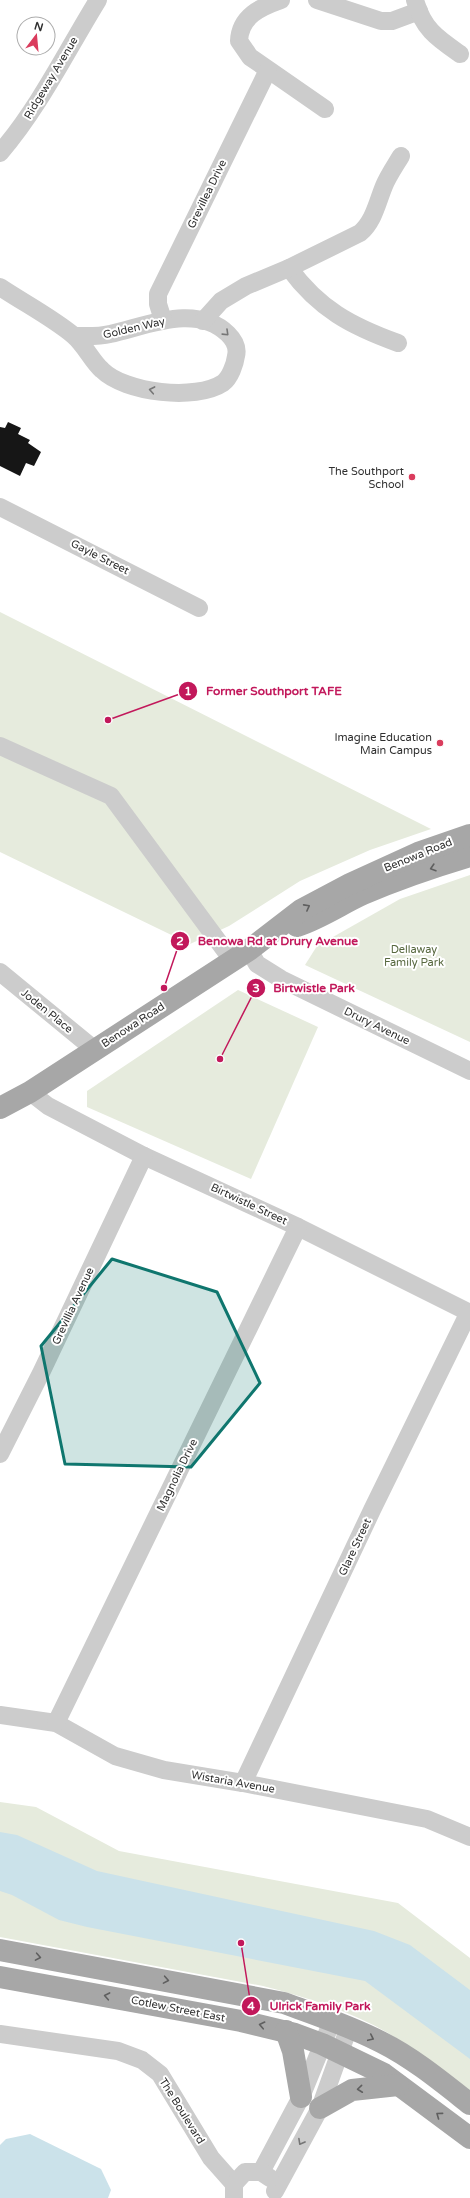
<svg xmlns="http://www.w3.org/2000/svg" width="470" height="2198" font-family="'Varela Round',sans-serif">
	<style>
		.green { fill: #e6ebdd }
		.water { fill: #cbe2ea }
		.building { fill: #161616 }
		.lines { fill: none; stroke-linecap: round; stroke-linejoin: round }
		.minor { stroke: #ccc; stroke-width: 18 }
		.major { stroke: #a7a7a7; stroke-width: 22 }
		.oneway { stroke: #767676 }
		.oneway2 { stroke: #5f5f5f }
		.marked { fill: #0f766e; fill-opacity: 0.2; stroke: #0f766e; stroke-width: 3; stroke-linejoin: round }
		.poi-dot { fill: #da3c5d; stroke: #fff; stroke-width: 1.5 }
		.labels { text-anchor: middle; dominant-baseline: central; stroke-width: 4; stroke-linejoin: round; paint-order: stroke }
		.street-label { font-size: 11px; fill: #2f2f2f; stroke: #fff }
		.poi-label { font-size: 11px; fill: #2f2f2f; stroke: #fff; text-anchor: end }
		.park-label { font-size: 11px; fill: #57683f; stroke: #fff }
		.leader { fill: none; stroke: #c2185b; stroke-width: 1.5 }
		.callout-dot { fill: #c2185b; stroke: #fff; stroke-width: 1.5 }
		.mark-label { font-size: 12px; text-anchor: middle; font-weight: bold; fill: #fff }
		.callout-label { font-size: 12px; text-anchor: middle; font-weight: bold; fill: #c2185b; stroke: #fff; stroke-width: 4; stroke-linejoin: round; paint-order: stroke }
	</style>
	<rect width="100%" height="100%" fill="#fff"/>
	<!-- green -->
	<g class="green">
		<path d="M0,612L431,829L370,850L300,881L229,926L190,944L0,852Z"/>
		<path d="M470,875V1042L305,965L317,946L400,899Z"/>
		<path d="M238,990L318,1027L251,1179L87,1107V1091Z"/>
		<path d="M0,1802L36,1807L119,1851L398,1903L470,1958V2091C447,2074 425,2056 401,2041C360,2014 310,1998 263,1986L0,1937Z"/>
	</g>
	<!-- water -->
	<g class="water">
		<path d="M0,1832L17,1835L97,1871L374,1931L410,1945L470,1990V2059L365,1981L87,1927L59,1920L12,1895L0,1891Z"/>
		<path d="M30,2134L101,2169L111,2190L108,2198H0V2145L6,2139Z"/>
	</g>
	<!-- building -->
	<path class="building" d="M8,422L21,428L18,434L30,440L28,443L41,452L34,466L26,463L20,476L0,466V427L5,428Z"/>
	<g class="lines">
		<!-- minor -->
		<g class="minor">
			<path d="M281,0C261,7 240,16 239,41L250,57L325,109"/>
			<path d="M317,0L381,21H392L419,11"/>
			<path d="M415,0C423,29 437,38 460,54"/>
			<path d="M0,153C40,106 66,52 98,0"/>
			<path d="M289,268C319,309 351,326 398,343"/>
			<path d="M0,287C24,303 51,317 73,335C85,345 91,360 102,370C125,393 196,401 223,383C230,378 235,364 236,356C238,348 234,340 228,334C196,303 147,326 110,334C98,337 86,336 74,336"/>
			<path d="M163,320L158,304V294L268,70"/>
			<path d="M203,321L221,301L246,286L289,268L360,233C374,221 377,203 384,186C388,176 395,166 401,156"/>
			<path d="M0,507L199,608"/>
			<path d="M0,746L111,796L232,960"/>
			<path d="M249,950L257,964L281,979L470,1071"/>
			<path d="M0,972L95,1050"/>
			<path d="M30,1092L48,1106L144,1156L298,1227L470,1313"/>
			<path d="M0,1454L41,1373L144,1156"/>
			<path d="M0,1715L56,1723L115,1756L164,1770L243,1783L427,1819L470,1837"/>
			<path d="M56,1723L298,1227"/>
			<path d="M243,1783L372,1510L469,1312"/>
			<path d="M0,2034L118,2051L142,2060L160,2074L211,2158L234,2184"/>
			<path d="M261,2172L301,2097L332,2021"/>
			<path d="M275,2191L320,2108L349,2027"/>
			<path d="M234,2198V2184L245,2172H261L270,2178"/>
		</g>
		<!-- major -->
		<g class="major">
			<path d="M297,926C321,918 341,904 363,894C398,879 433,867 470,856"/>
			<path d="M0,1108L30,1092L249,950L301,910L350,884L418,853L470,835"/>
			<path d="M0,1950L284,2003C317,2015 350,2026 381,2042C413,2058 442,2082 470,2104"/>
			<path d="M0,1977L241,2021L295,2034L322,2044L384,2074L470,2138"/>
			<path d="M286,2031L293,2051L301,2097"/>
			<path d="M320,2108L352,2090L398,2085"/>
		</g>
	</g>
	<!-- one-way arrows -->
	<defs><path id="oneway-chevron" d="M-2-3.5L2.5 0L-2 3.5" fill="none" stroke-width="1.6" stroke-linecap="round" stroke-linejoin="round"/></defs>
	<g class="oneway">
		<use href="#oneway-chevron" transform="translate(226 333) rotate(44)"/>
		<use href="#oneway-chevron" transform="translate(152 390) rotate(-169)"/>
		<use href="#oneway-chevron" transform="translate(301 2142) rotate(119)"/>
	</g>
	<g class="oneway2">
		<use href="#oneway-chevron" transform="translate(433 868) rotate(163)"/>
		<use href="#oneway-chevron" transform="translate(307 907) rotate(-28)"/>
		<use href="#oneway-chevron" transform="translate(38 1957) rotate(10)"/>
		<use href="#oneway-chevron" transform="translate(166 1980) rotate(10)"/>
		<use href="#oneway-chevron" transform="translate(107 1996) rotate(-169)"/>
		<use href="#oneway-chevron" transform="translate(262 2025) rotate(-168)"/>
		<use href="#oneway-chevron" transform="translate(371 2038) rotate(25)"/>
		<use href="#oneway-chevron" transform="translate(360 2089) rotate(174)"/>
		<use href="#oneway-chevron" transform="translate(439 2115) rotate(-144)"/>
	</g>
	<!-- marked area -->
	<path class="marked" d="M112,1259L217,1292L260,1383L191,1467L65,1464L41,1346Z"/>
	<!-- markers -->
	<g class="poi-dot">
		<circle cx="412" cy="477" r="4"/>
		<circle cx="440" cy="743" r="4"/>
	</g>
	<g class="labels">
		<!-- street labels -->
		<g class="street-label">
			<text transform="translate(51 78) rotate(-59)">Ridgeway Avenue</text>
			<text transform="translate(207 194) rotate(-64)">Grevillea Drive</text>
			<text transform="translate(134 328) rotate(-13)">Golden Way</text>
			<text transform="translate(100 557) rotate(27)">Gayle Street</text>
			<text transform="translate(418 855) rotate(-22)">Benowa Road</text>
			<text transform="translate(47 1011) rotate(39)">Joden Place</text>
			<text transform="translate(133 1025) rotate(-33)">Benowa Road</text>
			<text transform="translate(377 1026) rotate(26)">Drury Avenue</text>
			<text transform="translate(249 1204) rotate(25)">Birtwistle Street</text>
			<text transform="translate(73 1306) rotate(-65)">Grevillia Avenue</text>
			<text transform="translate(177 1475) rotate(-64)">Magnolia Drive</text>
			<text transform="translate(355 1547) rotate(-65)">Glare Street</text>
			<text transform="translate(233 1782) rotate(10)">Wistaria Avenue</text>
			<text transform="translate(178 2009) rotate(11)">Cotlew Street East</text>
			<text transform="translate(182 2111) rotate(58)">The Boulevard</text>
		</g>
		<!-- poi labels -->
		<g class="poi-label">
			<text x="404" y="471">The Southport<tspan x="404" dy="13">School</tspan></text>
			<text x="432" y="737">Imagine Education<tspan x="432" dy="13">Main Campus</tspan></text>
		</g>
		<!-- park labels -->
		<g class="park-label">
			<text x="414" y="949">Dellaway<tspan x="414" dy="13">Family Park</tspan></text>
		</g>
	</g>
	<!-- callouts -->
	<path class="leader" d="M108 720L188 691M164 988L180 941M220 1059L256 988M241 1943L251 2006"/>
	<g class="callout-dot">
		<circle cx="108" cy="720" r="4"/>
		<circle cx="164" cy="988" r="4"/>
		<circle cx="220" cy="1059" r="4"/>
		<circle cx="241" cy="1943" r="4"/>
		<circle cx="188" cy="691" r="10"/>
		<circle cx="180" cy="941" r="10"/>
		<circle cx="256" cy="988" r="10"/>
		<circle cx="251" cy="2006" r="10"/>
	</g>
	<g class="mark-label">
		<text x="188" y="695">1</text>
		<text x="180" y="945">2</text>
		<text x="256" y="992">3</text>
		<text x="251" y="2010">4</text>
	</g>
	<g class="callout-label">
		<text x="274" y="695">Former Southport TAFE</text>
		<text x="278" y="945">Benowa Rd at Drury Avenue</text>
		<text x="314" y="992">Birtwistle Park</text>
		<text x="320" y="2010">Ulrick Family Park</text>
	</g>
	<!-- north arrow -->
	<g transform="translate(36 36) rotate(16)"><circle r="19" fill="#ffffff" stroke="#acacac"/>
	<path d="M0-3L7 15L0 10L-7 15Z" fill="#da3c5d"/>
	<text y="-6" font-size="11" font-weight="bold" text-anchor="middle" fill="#2f2f2f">N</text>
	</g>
</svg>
